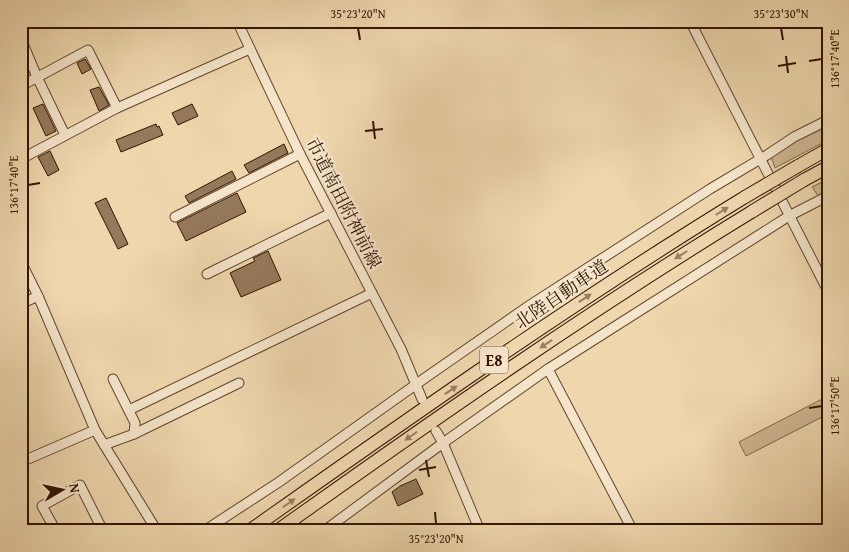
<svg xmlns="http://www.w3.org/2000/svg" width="849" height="552" font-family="'Gentium Book Plus','Noto Serif JP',serif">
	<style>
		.green { fill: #ceb590; stroke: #806548 }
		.building { fill: #94795a; stroke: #331500 }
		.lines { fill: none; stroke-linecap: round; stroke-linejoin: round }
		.minor-casing { stroke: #62452b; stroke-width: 11 }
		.highway-casing { stroke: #331500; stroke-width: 14 }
		.minor { stroke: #f4e4ca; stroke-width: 9 }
		.highway { stroke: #eed6ad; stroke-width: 12 }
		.highway-bridge-casing { stroke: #331500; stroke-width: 14; stroke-linecap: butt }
		.highway-bridge { stroke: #eed6ad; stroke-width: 12 }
		.oneway { fill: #9a7f5f }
		.ticks { fill: none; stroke: #331500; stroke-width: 2 }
		.labels { text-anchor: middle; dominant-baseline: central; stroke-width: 4.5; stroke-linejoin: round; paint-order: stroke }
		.shield { fill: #f4e4ca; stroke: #6d533d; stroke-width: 1 }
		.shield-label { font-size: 16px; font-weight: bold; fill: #331500 }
		.street-label { font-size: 18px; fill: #331500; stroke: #f4e4ca }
		.neatline { fill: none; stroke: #331500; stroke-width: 2 }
		.ticks-label { font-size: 12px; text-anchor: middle; fill: #331500 }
	</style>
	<rect width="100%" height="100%" fill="#eed6ad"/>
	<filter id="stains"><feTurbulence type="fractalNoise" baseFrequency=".004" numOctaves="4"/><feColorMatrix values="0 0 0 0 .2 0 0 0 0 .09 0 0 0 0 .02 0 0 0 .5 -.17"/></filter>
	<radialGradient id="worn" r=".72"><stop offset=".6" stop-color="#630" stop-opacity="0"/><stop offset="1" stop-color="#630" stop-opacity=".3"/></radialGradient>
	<!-- green -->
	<g class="green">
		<path d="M828,122V140L775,168L771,156L797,137Z"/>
		<path d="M828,179V192L819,197L812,187Z"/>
		<path d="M828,396V414L746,456L739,442Z"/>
	</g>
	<!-- building -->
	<g class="building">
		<path d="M85,59L91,69L82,74L77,63Z"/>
		<path d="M99,87L109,105L99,111L90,90Z"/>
		<path d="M43,104L56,131L46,136L33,108Z"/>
		<path d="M192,104L198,116L178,125L172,113Z"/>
		<path d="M156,124L157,127L159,126L163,135L121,152L116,140Z"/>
		<path d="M284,144L288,153L249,173L244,165Z"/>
		<path d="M50,151L59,170L48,176L38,157Z"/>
		<path d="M232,171L236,179L189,203L185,196Z"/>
		<path d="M237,193L246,212L186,241L177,223Z"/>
		<path d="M106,198L128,244L118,249L95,203Z"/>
		<path d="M268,251L281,280L241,297L230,273L255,261L253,258Z"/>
		<path d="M416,479L423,494L398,506L392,492L400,486Z"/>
	</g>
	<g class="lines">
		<defs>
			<g id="minor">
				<path d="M237,21L300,154L401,349L422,399"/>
				<path d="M690,21L828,291"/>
				<path d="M21,39L37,77L65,135"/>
				<path d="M21,86L88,50L117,108"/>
				<path d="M21,159L117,108L250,49"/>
				<path d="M175,217L300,154"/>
				<path d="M21,262L38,296L95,430L157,531"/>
				<path d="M207,274L331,213"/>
				<path d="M21,304L38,296"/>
				<path d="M548,369L633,531"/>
				<path d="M113,379L135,423L134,434"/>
				<path d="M129,410L372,293"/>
				<path d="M436,431L443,443L480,531"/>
				<path d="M104,445L134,434L239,383"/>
				<path d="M21,462L95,430"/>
				<path d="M56,531L42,506L80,485L103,531"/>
				<path d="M204,531L279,482L425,378L530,305L710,189L767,155L794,137L828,120"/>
				<path d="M324,531L443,443L548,369L789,216L828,196"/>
			</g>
			<g id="highway">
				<path d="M798,166L828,149"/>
				<path d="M804,180L828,167"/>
				<path d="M249,531C412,416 575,301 745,197"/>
				<path d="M277,531C433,420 589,311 753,211"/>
			</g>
		</defs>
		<!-- minor casing -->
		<use href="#minor" class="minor-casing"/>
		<!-- highway casing -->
		<use href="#highway" class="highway-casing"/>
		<!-- minor -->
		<use href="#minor" class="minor"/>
		<!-- highway -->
		<use href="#highway" class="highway"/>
		<defs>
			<g id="highway-bridge">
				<path d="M745,197L798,166"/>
				<path d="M753,211L804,180"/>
			</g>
		</defs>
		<!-- highway-bridge casing -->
		<use href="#highway-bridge" class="highway-bridge-casing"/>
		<!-- highway-bridge -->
		<use href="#highway-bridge" class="highway-bridge"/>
	</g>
	<!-- one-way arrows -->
	<defs><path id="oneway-solid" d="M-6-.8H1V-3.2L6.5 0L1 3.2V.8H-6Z" transform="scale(1.25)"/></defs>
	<g class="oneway">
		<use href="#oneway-solid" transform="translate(722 211) rotate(-32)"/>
		<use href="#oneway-solid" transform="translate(681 255) rotate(148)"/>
		<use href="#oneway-solid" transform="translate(585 298) rotate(-34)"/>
		<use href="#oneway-solid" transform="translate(546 344) rotate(146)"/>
		<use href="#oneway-solid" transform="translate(451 390) rotate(-34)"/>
		<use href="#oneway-solid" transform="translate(411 436) rotate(145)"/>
		<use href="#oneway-solid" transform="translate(289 503) rotate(-35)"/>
	</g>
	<!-- ticks -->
	<path class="ticks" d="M358,28L360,40M781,28L783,40M786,56L788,73M809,61L822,59M778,66L796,63M373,121L375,139M365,131L383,129M28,185L40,183M809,408L822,406M426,460L429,477M419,470L436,467M435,512L436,524"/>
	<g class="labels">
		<!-- shield labels -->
		<rect class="shield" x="480" y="346.5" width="28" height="27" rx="4"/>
		<g class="shield-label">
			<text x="494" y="360">E8</text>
		</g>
		<!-- street labels -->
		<g class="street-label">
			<text transform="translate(344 203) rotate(63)">市道南田附神前線</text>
			<text transform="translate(561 294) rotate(-34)">北陸自動車道</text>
		</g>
	</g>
	<!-- margin -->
	<rect width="849" height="552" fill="none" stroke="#eed6ad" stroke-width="55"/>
	<!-- north arrow -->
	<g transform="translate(62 490) rotate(81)" stroke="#f4e4ca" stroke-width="4" paint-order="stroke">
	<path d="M0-4L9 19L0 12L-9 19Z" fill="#331500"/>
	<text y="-8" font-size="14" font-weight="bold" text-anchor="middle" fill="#331500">N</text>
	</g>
	<rect x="28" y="28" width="794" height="496" class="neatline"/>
	<g class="ticks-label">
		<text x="358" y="18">35°23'20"N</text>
		<text x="781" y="18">35°23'30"N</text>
		<text transform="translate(835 59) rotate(-90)" y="4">136°17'40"E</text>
		<text transform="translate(14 185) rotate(-90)" y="4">136°17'40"E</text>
		<text transform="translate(835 406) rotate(-90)" y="4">136°17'50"E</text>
		<text x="436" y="543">35°23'20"N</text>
	</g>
	<rect width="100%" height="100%" filter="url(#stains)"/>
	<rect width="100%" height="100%" fill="url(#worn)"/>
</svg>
